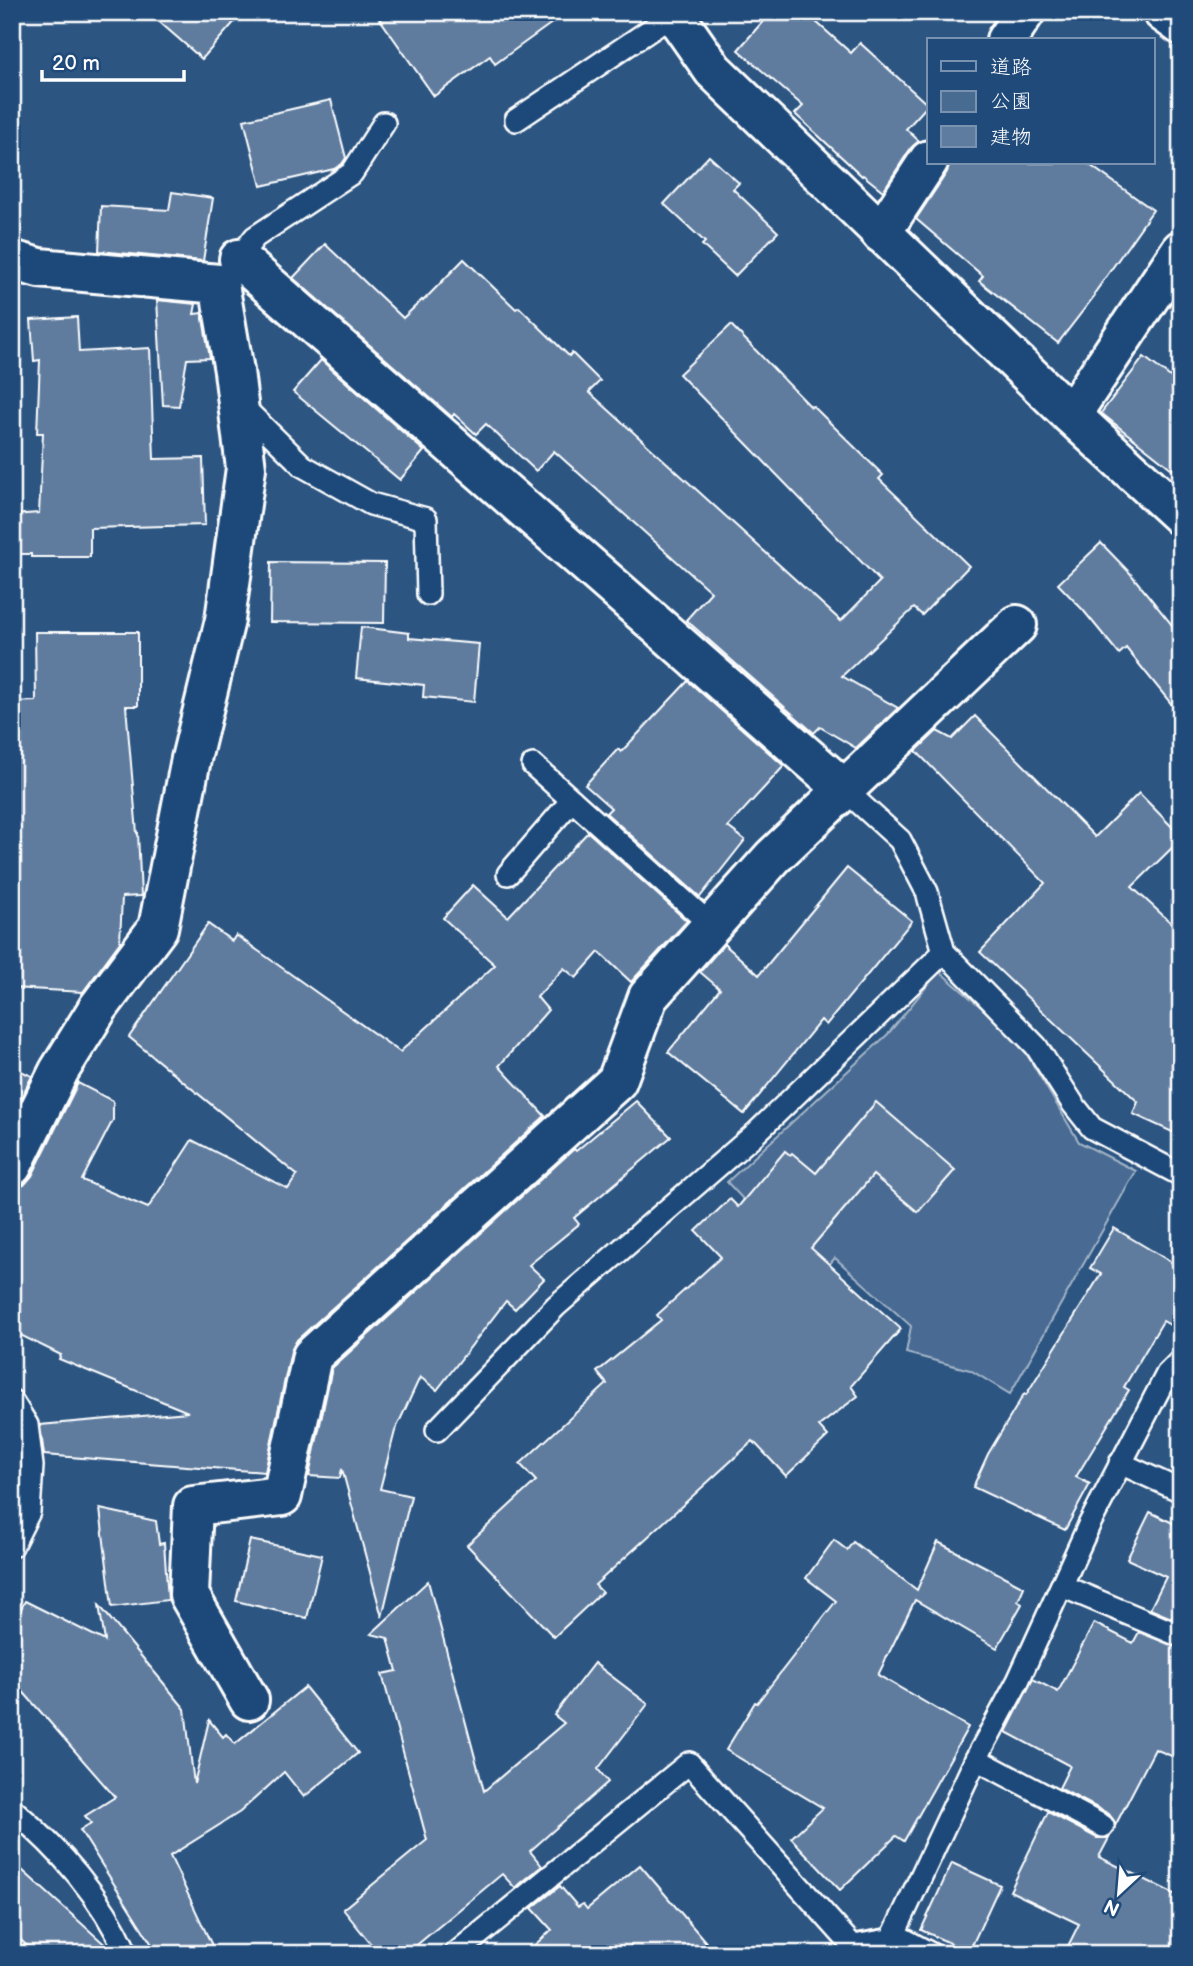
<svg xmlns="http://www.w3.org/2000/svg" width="1193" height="1966" font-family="'Balsamiq Sans','Klee One',sans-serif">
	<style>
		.green { fill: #486b92; stroke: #a4b5c8; stroke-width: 2 }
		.building { fill: #5e7c9f; stroke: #fff; stroke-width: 2 }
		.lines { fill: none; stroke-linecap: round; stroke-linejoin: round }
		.service-casing { stroke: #fff; stroke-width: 26 }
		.minor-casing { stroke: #fff; stroke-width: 44 }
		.service { stroke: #1f4a7a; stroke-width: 21 }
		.minor { stroke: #1f4a7a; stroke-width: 38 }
	</style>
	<rect width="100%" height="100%" fill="#2c5582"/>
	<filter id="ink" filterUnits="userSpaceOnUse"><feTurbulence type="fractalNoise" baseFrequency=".0143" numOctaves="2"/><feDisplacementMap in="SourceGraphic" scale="14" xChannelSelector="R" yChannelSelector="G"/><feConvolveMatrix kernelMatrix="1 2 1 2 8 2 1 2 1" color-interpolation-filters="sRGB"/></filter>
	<g filter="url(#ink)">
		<!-- green -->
		<path class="green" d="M939,971L1017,1038L1079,1142L1136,1171L1010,1394L970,1370L906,1353L911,1326L835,1258L817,1278L727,1182L888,1034Z"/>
		<!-- building -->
		<g class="building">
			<path d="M148,12H243L202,59Z"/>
			<path d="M375,12H567L495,64L490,56L434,96Z"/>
			<path d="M771,12H805L851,53L860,43L928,105L906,129L919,141L911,148L883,191L863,175L862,176L795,114L803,106L738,50Z"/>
			<path d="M331,100L346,158L342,164L334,169L261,186L244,120Z"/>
			<path d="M709,156L739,183L733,189L778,232L735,276L702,245L705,242L664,204Z"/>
			<path d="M950,163H1087L1153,210L1094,294L1095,295L1058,343L979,281L983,276L916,219L947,172Z"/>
			<path d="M172,192L213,198L203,261L99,251L101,206L169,210Z"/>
			<path d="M325,244L403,318L422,300L423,301L464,259L516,309L519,307L569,356L572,353L600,381L589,392L841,621L880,581L679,374L731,325L811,407L813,406L883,475L879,479L969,566L922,615L914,608L842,676L898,708L856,748L820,727L814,733L686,620L711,592L554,451L536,471L486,424L476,434L454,414L452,417L293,278Z"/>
			<path d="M157,300L196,304L194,314L202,313L210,358L187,359L179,406L163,405Z"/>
			<path d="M77,317L79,352L150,348L154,459L203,458L205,525L90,528V557H31V554H12V515L39,513L43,433H37L40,360L34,361L31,320Z"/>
			<path d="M1144,357L1181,385V476L1101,413Z"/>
			<path d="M321,360L424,451L400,480L293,392Z"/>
			<path d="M1101,543L1130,573L1181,636V716L1126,648L1119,654L1083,610L1058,584Z"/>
			<path d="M271,562L385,563L384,623L270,622Z"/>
			<path d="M361,627L409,633V638L479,644L474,702L423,697L424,685L356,678Z"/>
			<path d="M35,632H138V706H126L137,833H138L141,896L122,897L120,942L83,992L12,988V702L36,701Z"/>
			<path d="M688,681L784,766L728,827L745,840L700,897L606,813L611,808L585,785L618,749L621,752Z"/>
			<path d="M975,716L1095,837L1139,793L1181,836V839L1132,887L1181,932V1136L1133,1114L1138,1102L980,952L1045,883L916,751L937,731L952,739Z"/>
			<path d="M588,832L687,921L631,982L599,952L576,978L564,968L537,997L548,1010L499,1066L545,1116L297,1340L291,1351L265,1472L44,1455L40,1425L188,1412L59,1359L61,1355L12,1331V1188L24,1185L32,1176L78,1083L113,1101V1120L82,1180L148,1208L192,1140L288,1189L297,1175L129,1037L208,924L232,941L236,935L400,1052L495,965L443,918L473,885L508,917Z"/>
			<path d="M847,868L912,921L826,1025L821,1020L744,1114L668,1052L720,989L700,972L724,944L759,975Z"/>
			<path d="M12,1067L32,1076L12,1116Z"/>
			<path d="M636,1101L671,1137L574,1218L579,1224L529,1265L544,1279L515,1309L506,1301L437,1390L420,1377L395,1431L380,1489L411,1496L382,1617L342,1469L340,1478L309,1476L332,1368L574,1149L576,1151Z"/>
			<path d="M876,1102L955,1170L918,1212L873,1175L811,1248L901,1329L851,1386L858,1396L819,1426L828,1436L786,1476L753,1441L595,1585L602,1592L554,1637L467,1545L536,1481L520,1464L607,1384L597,1372L661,1320L657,1315L721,1257L696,1231L730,1199L738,1207L785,1151L790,1155L792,1153L816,1173Z"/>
			<path d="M1114,1228L1181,1268V1331L1163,1321L1124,1387L1129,1390L1076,1477L1090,1484L1065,1530L973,1487L988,1454L1024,1394L1026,1395L1101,1274L1090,1268Z"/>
			<path d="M100,1509L156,1521L159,1544L164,1543L168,1600L112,1607Z"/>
			<path d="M1150,1512L1181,1527V1622L1150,1609L1166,1577L1127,1559Z"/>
			<path d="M250,1540L322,1555L307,1618L236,1601Z"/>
			<path d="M834,1540L847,1550L853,1542L917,1590L938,1542L1024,1587L1018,1601L1022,1604L997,1648L915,1600L878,1675L968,1727L904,1841L896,1836L840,1890L791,1838L823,1808L726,1750L755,1702L757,1703L836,1601L806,1578Z"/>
			<path d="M428,1581L484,1791L564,1723L554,1715L594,1663L648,1704L598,1769L608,1782L530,1851L542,1866L515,1888L502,1874L406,1954H379L343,1909L427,1840L382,1674L397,1671L388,1638L371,1634Z"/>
			<path d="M25,1601L105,1641L99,1605L185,1709L194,1784L209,1720L223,1737L226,1734L235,1744L305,1687L358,1753L304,1797L284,1772L240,1812L170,1856L216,1954H158L80,1830L91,1823L85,1816L115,1797L12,1679V1626Z"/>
			<path d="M1094,1623L1133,1643L1139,1632L1181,1649V1760L1155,1749L1116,1824L1109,1814L1059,1788L1070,1766L1006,1732L1033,1679L1058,1692Z"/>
			<path d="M1048,1812L1097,1838H1109L1099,1857L1181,1897V1954H1064L1079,1924L1010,1891Z"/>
			<path d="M12,1861L110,1949L112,1954H36L12,1932Z"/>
			<path d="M952,1863L1000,1885L969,1952L921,1930Z"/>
			<path d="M640,1865L716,1954H524L552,1930L532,1908L560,1886L578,1907L583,1904L587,1909Z"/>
		</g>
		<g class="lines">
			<defs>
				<g id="service">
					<path d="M516,120L674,14"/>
					<path d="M233,265L255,237L352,173L384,123"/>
					<path d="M239,403L303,466L371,504L426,519L428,594"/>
					<path d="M533,765L712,926"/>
					<path d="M844,789L900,840L927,892L944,952L1036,1046L1073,1104L1092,1128L1181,1175"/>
					<path d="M508,874L572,800"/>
					<path d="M12,1401L27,1425L32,1466L29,1512L12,1546"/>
					<path d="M437,1430L556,1306L756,1133L944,952"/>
					<path d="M1120,1463L1181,1491"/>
					<path d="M1062,1586L1181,1636"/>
					<path d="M976,1759L1103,1826"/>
					<path d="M12,1809C60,1850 101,1895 127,1954"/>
					<path d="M894,1934L931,1954"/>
					<path d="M887,1949L976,1759L1018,1681L1089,1525L1167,1374L1181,1360"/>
					<path d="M455,1954L689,1763L859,1953"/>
				</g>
				<g id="minor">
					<path d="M678,12L674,14L713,70L1071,415L1181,516"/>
					<path d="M1163,12L1181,25"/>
					<path d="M1006,40L1025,12"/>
					<path d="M881,233L929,160"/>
					<path d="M239,259L844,789"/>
					<path d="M12,260L39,268L219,284L234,371L246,468L225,620L191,759L158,928L98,1008L59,1071L12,1166"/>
					<path d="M1071,415L1181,250"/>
					<path d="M249,1700L189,1595L193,1506L282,1496L312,1356L617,1081L648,997L773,857L1017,625"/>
					<path d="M858,1954L887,1949"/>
				</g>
			</defs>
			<!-- service casing -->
			<use href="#service" class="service-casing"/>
			<!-- minor casing -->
			<use href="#minor" class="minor-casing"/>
			<!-- service -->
			<use href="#service" class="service"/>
			<!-- minor -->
			<use href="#minor" class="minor"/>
		</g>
	</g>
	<!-- margin -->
	<rect width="1193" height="1966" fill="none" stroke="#1f4a7a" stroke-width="42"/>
	<rect x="21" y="21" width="1151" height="1924" fill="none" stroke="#fff" stroke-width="2.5" filter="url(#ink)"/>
	<!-- legend -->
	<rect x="927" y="38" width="228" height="126" fill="#1f4a7a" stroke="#7992af" stroke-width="2"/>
	<rect x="941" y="61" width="35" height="10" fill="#1f4a7a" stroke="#7992af" stroke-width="2"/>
	<text x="990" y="74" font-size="21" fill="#ffffff">道路</text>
	<rect x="941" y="91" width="35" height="21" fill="#486b92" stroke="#7992af" stroke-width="2"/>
	<text x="990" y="108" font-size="21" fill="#ffffff">公園</text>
	<rect x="941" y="126" width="35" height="21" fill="#5e7c9f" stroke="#7992af" stroke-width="2"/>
	<text x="990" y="144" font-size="21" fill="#ffffff">建物</text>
	<!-- north arrow -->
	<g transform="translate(1119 1893) rotate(206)" stroke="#1f4a7a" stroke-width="5" paint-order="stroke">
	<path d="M0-5L12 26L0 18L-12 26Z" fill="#ffffff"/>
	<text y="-10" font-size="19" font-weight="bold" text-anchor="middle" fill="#ffffff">N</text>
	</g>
	<!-- scale -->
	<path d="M42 70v10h142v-10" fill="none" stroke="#ffffff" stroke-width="3.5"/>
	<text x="52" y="70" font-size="21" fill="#ffffff" stroke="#1f4a7a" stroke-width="5" paint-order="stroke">20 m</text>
</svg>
